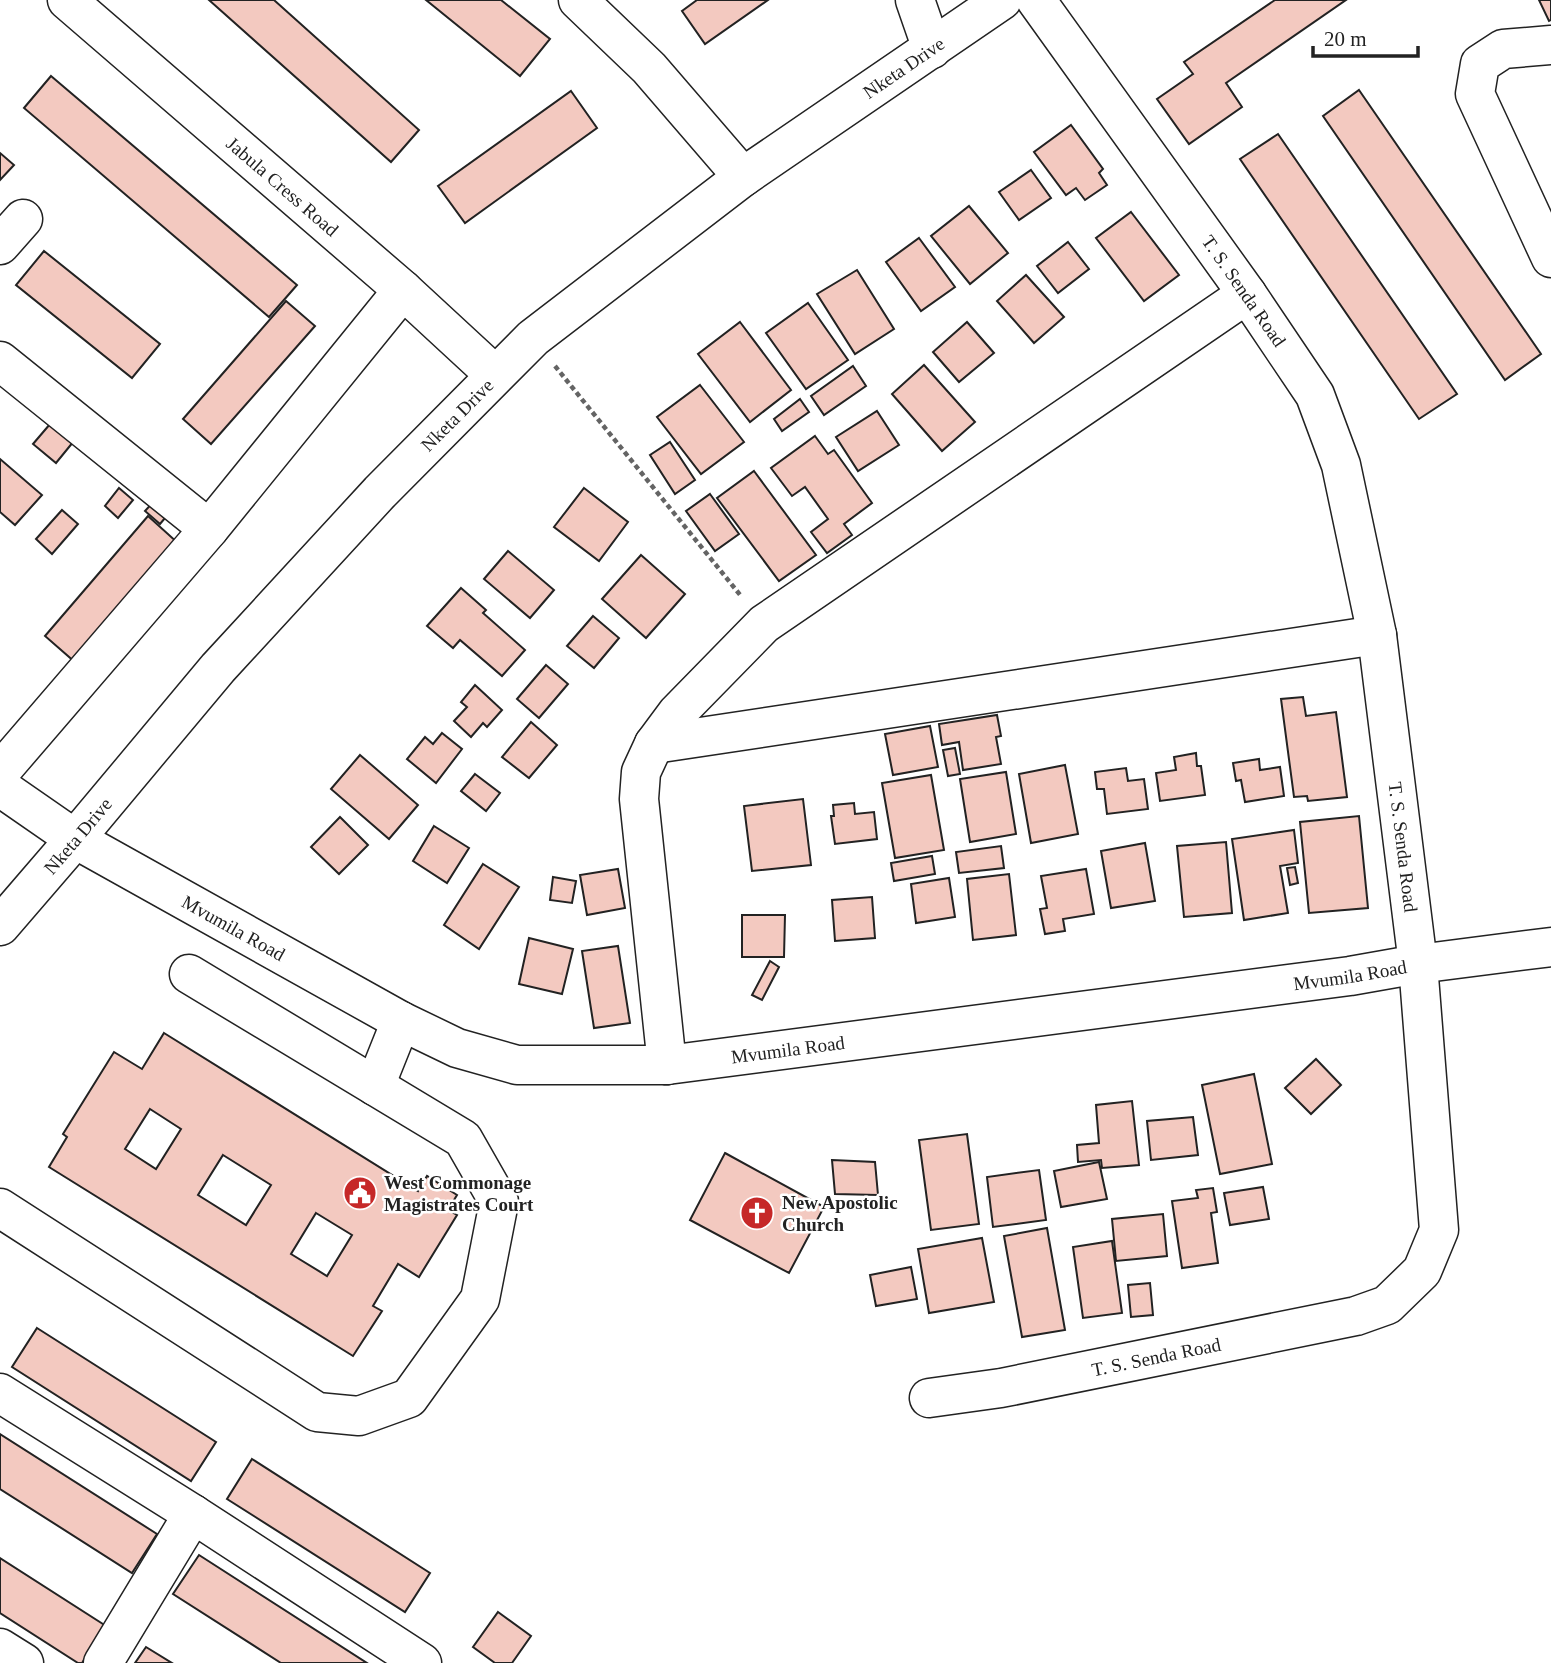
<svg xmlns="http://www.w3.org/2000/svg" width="1551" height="1663" font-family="Georgia,serif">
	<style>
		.building { fill: #f3c9c0; stroke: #222; stroke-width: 2; fill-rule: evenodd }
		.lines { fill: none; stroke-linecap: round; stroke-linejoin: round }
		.minor-casing { stroke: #222; stroke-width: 41 }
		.path { stroke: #646464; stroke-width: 4.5; stroke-dasharray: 5 3.5; stroke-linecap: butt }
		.minor { stroke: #fff; stroke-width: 38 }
		.labels { text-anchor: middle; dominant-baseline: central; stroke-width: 5; stroke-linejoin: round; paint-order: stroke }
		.street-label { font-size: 19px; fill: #222; stroke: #fff }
		.poi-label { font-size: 19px; font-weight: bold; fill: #222; stroke: #fff; text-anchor: start }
	</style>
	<rect width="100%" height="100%" fill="#fff"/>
	<!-- building -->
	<g class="building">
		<path d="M209,0H274L419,130L391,162Z"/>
		<path d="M426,0H501L550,39L520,76Z"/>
		<path d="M697,0H768L705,44L682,11Z"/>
		<path d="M1275,0H1346L1226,83L1242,107L1189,144L1157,99L1193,74L1184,62Z"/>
		<path d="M1539,0H1551V20L1549,21Z"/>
		<path d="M51,76L297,285L269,317L24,108Z"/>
		<path d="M1359,90L1541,354L1505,380L1323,116Z"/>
		<path d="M571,91L597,128L465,223L438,186Z"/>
		<path d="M1071,125L1103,169L1099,173L1107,185L1085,200L1076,188L1066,195L1034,152Z"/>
		<path d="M1278,134L1457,394L1419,419L1240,159Z"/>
		<path d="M0,153L14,165L0,180Z"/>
		<path d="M1031,170L1051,198L1019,220L999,192Z"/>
		<path d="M969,206L1008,253L970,284L931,236Z"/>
		<path d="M1131,212L1179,275L1144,301L1096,238Z"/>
		<path d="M919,238L955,287L921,311L886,262Z"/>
		<path d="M1068,242L1089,269L1058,293L1037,266Z"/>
		<path d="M44,251L160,344L132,378L16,285Z"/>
		<path d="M857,270L894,329L855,354L817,294Z"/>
		<path d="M1026,275L1064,317L1034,343L997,301Z"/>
		<path d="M286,301L315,326L211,444L183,419Z"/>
		<path d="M808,303L848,360L806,389L766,333Z"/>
		<path d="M740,322L791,390L750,422L698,354Z"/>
		<path d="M967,322L994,353L959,382L933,352Z"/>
		<path d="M924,365L975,422L942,451L892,394Z"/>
		<path d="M853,366L866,386L824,415L811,396Z"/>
		<path d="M700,385L744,442L701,474L657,417Z"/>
		<path d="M800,399L809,412L782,431L774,419Z"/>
		<path d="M877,411L899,445L858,471L836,437Z"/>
		<path d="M56,417L78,436L56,463L33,444Z"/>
		<path d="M815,436L828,454L834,450L872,503L844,524L852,535L827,553L811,532L828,519L805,487L792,496L771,468Z"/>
		<path d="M670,442L695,480L675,494L650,455Z"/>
		<path d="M0,459L42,495L15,525L0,512Z"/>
		<path d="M754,471L816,555L779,581L717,498Z"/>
		<path d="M119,488L133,500L118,518L105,506Z"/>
		<path d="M584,488L628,522L599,561L554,527Z"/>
		<path d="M710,494L739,534L715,551L686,511Z"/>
		<path d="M156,499L170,512L160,524L145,511Z"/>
		<path d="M62,510L78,524L52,554L36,539Z"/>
		<path d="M148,516L179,544L76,663L45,636Z"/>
		<path d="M508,551L554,590L530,618L484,579Z"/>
		<path d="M641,555L685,594L646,638L602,599Z"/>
		<path d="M461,588L486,610L483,613L525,650L502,676L460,640L453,648L427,626Z"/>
		<path d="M593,616L619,638L594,668L567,646Z"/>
		<path d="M546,665L568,684L539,718L517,699Z"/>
		<path d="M475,685L502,710L487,727L483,723L471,737L454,721L467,707L461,702Z"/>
		<path d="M1303,697L1306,716L1336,712L1347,797L1308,801L1307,796L1294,797L1281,699Z"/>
		<path d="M997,715L1001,736L996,737L1001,764L963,770L959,742L942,745L939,724Z"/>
		<path d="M531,722L557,745L529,778L502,757Z"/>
		<path d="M930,726L938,767L893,775L885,734Z"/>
		<path d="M442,733L462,749L436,783L407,759L425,737L433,744Z"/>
		<path d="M955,748L960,774L948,776L943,750Z"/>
		<path d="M1196,753L1197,766H1201L1205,795L1160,801L1156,773L1176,770L1174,757Z"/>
		<path d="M360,755L418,805L389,839L331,789Z"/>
		<path d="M1259,759L1260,770L1280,767L1284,796L1245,802L1241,780L1236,781L1233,763Z"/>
		<path d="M1065,765L1078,834L1031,843L1019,774Z"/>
		<path d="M1126,768L1128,781L1144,779L1148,809L1107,814L1104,789H1097L1095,772Z"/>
		<path d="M1006,772L1016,834L970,842L960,779Z"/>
		<path d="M475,774L500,793L486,811L461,791Z"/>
		<path d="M931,775L944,850L895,858L882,783Z"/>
		<path d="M803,799L811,865L752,871L744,806Z"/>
		<path d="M854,803L855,814L874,812L877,839L835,844L831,816H834L833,805Z"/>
		<path d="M1359,816L1368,908L1309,913L1300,822Z"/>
		<path d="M340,817L368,845L339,874L311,847Z"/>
		<path d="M434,826L469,848L447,883L413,861Z"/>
		<path d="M1294,830L1298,863L1280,866L1288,913L1244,920L1232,839Z"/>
		<path d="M1226,842L1232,913L1184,917L1177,846Z"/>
		<path d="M1145,843L1155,901L1111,908L1101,851Z"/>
		<path d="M1001,846L1004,868L959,873L956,852Z"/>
		<path d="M932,856L935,874L894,881L891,863Z"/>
		<path d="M483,864L519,887L479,949L444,925Z"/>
		<path d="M1295,867L1298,883L1290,885L1287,868Z"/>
		<path d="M618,869L625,908L587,915L580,875Z"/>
		<path d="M1086,869L1094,914L1063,919L1065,931L1045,934L1040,909L1047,908L1041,876Z"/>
		<path d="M1009,874L1016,935L973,940L967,879Z"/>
		<path d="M553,877L576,881L572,903L550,900Z"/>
		<path d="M949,878L955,917L916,923L911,884Z"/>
		<path d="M872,897L875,938L835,941L832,900Z"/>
		<path d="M742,915H785L784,957H742Z"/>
		<path d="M529,938L573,949L562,994L519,984Z"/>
		<path d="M618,946L630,1023L594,1028L582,951Z"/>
		<path d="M770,961L779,967L762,1000L752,995Z"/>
		<path d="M164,1033L418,1191L427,1176L457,1195L448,1210L457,1215L419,1277L398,1264L373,1306L382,1311L353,1356L49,1167L67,1137L63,1134L114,1052L142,1069ZM150,1109L181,1129L156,1169L125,1149ZM223,1155L271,1185L246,1225L198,1195ZM316,1213L352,1235L327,1276L291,1254Z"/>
		<path d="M1316,1059L1341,1085L1311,1114L1285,1088Z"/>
		<path d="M1254,1074L1272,1164L1220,1174L1202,1085Z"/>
		<path d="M1132,1101L1139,1165L1102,1168L1101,1160L1078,1162L1077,1145L1099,1143L1096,1105Z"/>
		<path d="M1193,1117L1198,1155L1151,1160L1147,1121Z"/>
		<path d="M967,1134L979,1224L931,1230L919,1140Z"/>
		<path d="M725,1153L824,1207L789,1273L690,1220Z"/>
		<path d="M832,1160L875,1162L878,1195L835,1194Z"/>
		<path d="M1099,1162L1107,1199L1061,1207L1054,1171Z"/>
		<path d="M1039,1170L1046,1220L993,1227L987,1177Z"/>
		<path d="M1263,1187L1269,1219L1230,1225L1224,1193Z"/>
		<path d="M1213,1188L1217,1212L1211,1213L1218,1263L1182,1268L1172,1201L1198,1198L1196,1190Z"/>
		<path d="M1163,1214L1167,1256L1116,1261L1112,1219Z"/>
		<path d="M1047,1228L1065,1330L1022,1337L1004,1236Z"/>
		<path d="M982,1238L994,1302L929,1313L918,1249Z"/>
		<path d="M1112,1241L1122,1313L1083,1318L1073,1247Z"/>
		<path d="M911,1267L917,1299L876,1306L870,1275Z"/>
		<path d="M1150,1283L1153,1315L1131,1317L1128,1285Z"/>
		<path d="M37,1328L216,1442L191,1481L12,1367Z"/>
		<path d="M0,1434L157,1534L132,1573L0,1489Z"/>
		<path d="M252,1459L430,1573L405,1612L227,1499Z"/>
		<path d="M199,1555L367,1663H281L173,1594Z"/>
		<path d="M0,1558L106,1626L82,1663H78L0,1613Z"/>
		<path d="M498,1612L531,1636L512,1663H495L473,1647Z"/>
		<path d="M146,1647L172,1663H135Z"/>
	</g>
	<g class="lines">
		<defs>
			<g id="minor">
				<path id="s1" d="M67,0L403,290L495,375"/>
				<path d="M578,0L649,68L743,177"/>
				<path d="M915,0L932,49"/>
				<path d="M1551,45L1503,49L1480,64L1475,94L1551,258"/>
				<path d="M0,245L23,219"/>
				<path d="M0,361L209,529"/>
				<path d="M654,744L1377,635"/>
				<path d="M0,772L209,529L403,290"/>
				<path id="s2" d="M0,787L75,839L401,1021L457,1048L517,1065H667L1350,976L1418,964L1551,947"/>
				<path id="s3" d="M0,926L75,839L218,668L380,492L533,338L743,177L1002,0"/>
				<path d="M667,1065L639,799L641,772L654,744L677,713L764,624L1247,294"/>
				<path d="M375,1086L401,1021"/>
				<path d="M0,1208L317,1412L359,1416L409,1398L480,1299L499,1202L463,1139L189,974"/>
				<path d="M0,1393L193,1514L422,1663"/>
				<path id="s4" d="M929,1398L1001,1388L1356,1316L1387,1305L1422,1271L1439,1230L1418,964L1377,635L1341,465L1315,395L1247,294L1036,0"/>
				<path d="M0,1648L24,1663"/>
				<path d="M103,1663L193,1514"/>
			</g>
		</defs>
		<!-- minor casing -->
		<use href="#minor" class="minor-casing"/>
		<!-- path -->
		<path class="path" d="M555,366L741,596"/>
		<!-- minor -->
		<use href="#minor" class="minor"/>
	</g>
	<!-- icons -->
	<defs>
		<symbol id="civic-disc" viewBox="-11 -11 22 22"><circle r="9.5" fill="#c62828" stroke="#fff"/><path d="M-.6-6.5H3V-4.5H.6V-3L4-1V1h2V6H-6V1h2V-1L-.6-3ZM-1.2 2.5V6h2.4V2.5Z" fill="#fff"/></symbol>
		<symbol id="church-disc" viewBox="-11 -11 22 22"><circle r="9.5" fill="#c62828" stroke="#fff"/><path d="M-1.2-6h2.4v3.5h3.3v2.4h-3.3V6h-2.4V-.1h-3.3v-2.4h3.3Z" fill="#fff"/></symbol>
	</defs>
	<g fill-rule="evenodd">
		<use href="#civic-disc" x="341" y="1174" width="38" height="38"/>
		<use href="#church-disc" x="738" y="1194" width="38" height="38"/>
	</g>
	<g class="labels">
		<!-- street labels -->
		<g class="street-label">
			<text stroke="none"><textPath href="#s3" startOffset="1253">Nketa Drive</textPath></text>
			<text stroke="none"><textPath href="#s1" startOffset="285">Jabula Cress Road</textPath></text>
			<text transform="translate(1244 291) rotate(55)">T. S. Senda Road</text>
			<text stroke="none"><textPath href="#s3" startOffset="686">Nketa Drive</textPath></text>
			<text stroke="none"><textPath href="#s3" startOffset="119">Nketa Drive</textPath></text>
			<text transform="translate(1403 847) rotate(83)">T. S. Senda Road</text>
			<text stroke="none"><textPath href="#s2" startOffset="273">Mvumila Road</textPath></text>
			<text stroke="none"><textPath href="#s2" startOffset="1428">Mvumila Road</textPath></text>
			<text stroke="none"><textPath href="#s2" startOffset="861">Mvumila Road</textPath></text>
			<text stroke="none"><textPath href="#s4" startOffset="231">T. S. Senda Road</textPath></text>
		</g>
		<!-- poi labels -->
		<g class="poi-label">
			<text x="384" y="1182">West Commonage<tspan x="384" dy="22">Magistrates Court</tspan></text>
			<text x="782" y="1202">New Apostolic<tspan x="782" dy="22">Church</tspan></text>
		</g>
	</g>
	<!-- scale -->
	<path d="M1313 46v10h105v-10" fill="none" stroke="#222222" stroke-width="3.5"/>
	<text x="1324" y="46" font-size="21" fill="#222222" stroke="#ffffff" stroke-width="5" paint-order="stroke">20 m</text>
</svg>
